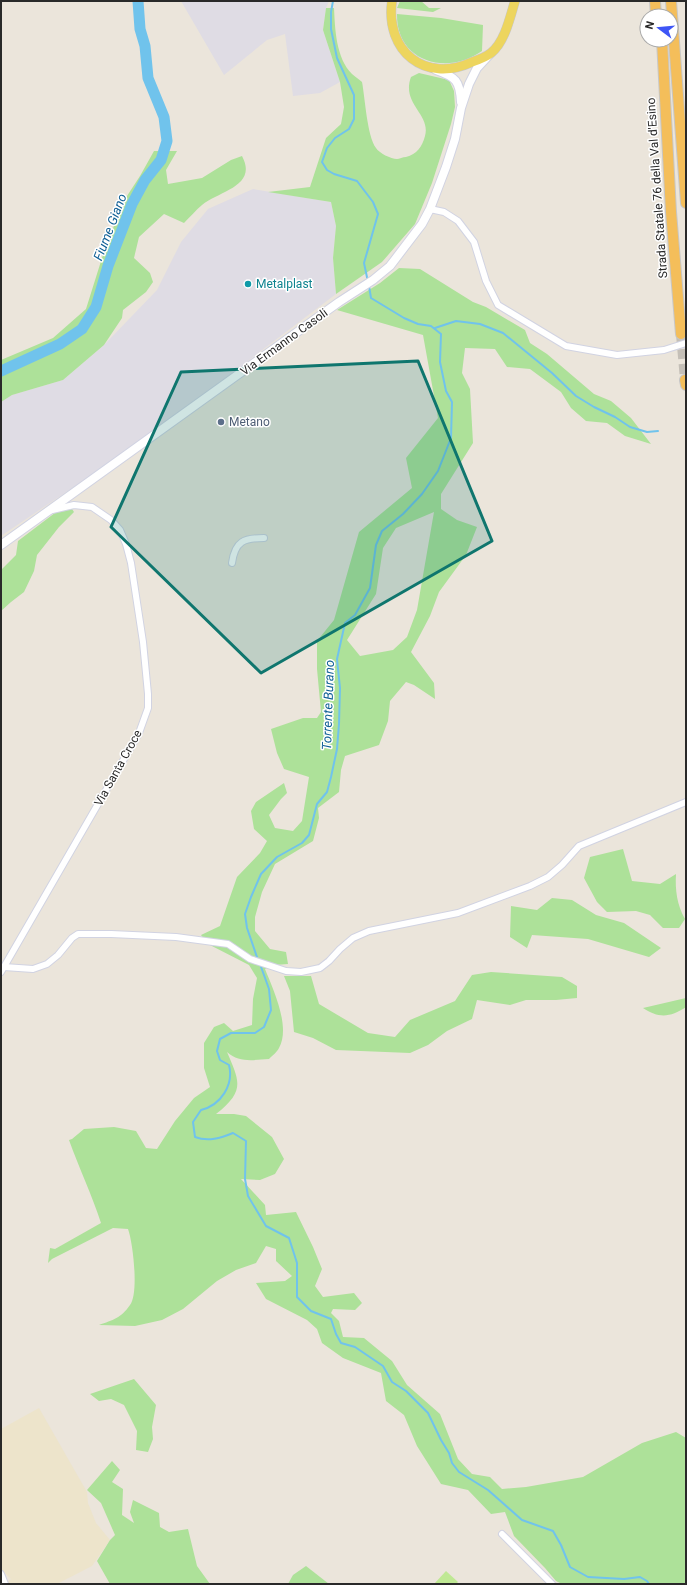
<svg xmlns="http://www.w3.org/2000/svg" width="687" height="1585" font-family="Roboto,sans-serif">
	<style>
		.industrial { fill: #dfdce4 }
		.education { fill: #ede4cb }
		.green { fill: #ade199; fill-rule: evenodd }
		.pitch { fill: #bfe894 }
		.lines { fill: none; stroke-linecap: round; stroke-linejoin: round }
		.stream { stroke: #70c3ec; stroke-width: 2 }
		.river { stroke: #70c3ec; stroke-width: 11 }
		.trunk-tunnel { stroke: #c4bfb7; stroke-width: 10; stroke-dasharray: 10 5; stroke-linecap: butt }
		.minor-casing { stroke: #d1d3e2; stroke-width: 8 }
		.secondary-casing { stroke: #d1d3e2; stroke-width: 10 }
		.primary-casing { stroke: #c7c7c7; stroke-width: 10 }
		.trunk-casing { stroke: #c7c7c7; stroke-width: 12 }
		.minor { stroke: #fff; stroke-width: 6 }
		.secondary { stroke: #fff; stroke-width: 8 }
		.primary { stroke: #edd55e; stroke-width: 9 }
		.trunk { stroke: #f4be5a; stroke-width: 10 }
		.marked { fill: #0f766e; fill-opacity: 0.2; stroke: #0f766e; stroke-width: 3; stroke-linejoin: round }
		.culture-dot { fill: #0f9aa8; stroke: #fff; stroke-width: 1.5 }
		.service-dot { fill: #5c6f8a; stroke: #fff; stroke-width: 1.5 }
		.labels { text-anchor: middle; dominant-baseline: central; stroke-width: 3; stroke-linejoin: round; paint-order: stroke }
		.street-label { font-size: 12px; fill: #292929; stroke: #fff }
		.culture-label { font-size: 12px; fill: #0d838f; stroke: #fff; text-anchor: start }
		.service-label { font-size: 12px; fill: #4e5e75; stroke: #fff; text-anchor: start }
		.water-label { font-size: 13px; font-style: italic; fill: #106096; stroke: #fff }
	</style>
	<rect width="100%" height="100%" fill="#ebe5db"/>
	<!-- industrial -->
	<g class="industrial">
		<path d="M181,1H329L326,8L323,30L340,82L320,93L293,96L285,34L267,40L224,75Z"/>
		<path d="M253,189L331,202L336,226L333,258L336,294L149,436L1,536V402L12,395L63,380L104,345L157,290L181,242L208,209Z"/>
	</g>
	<!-- education -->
	<path class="education" d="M39,1408L87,1492L88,1503L96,1523L110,1540L92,1566L57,1584H8L7,1582L11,1579L1,1569V1429Z"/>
	<!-- green -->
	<g class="green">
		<path d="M400,1H421L429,8H441L433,12L397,8Z"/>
		<path d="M326,8H334C335,29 336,58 352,74C355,77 359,79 362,82C365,97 367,136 376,148C379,153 391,159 397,159C399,159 403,157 406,157C417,154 422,147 425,136C431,114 401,104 411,77L419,73L449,80L454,91L455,107L451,124L432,183L415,224L382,262L336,294L333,258L336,226L331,202L268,192L310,187L326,138L341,124L344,107L340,82L323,30Z"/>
		<path d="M397,14L441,18L483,25L482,51C447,76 396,62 397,14Z"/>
		<path d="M154,151H177L166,170L168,184L202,178L231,160L242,156C258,186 220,191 202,205C196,210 190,217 184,223L164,214L139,237L134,258L150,273L153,282L146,292L123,310L122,318L104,345L63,380L12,395L1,402V360L53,338L86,309L107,242L127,196L140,176Z"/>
		<path d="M399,268L420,269L473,302L486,307L525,330L530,343L547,354L594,394L611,401L631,418L651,444L625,436L607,423L586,421L571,408L561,392L530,369L507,367L495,349L465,348L462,373L470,389L473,443L441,494V509L457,520L477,527L466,555L439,592L430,616L411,652L434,683L435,699L414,685L406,682L390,701L388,721L379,745L345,756L341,770L339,792L318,808L319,818L313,841L275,864L262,892L255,917V931L270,949L286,952L288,964L275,965L265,969C273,989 291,1027 279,1048C277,1052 272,1056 269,1059C253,1060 239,1063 227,1052C240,1082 245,1091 216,1114H234L246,1116L272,1137L284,1159L275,1174L260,1180L241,1179L265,1205L266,1215L296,1212L313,1247L322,1269L315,1286L323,1297L354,1293L362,1303L355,1310L333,1309L331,1313L339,1321L343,1337L364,1338L392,1361L407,1385L440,1414L458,1459L472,1474L490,1477L502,1489L526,1487L583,1477L642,1443L676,1432L686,1438V1584H562L556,1581L545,1568L514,1536L505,1512L491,1514L468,1490L441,1484L417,1446L404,1415L386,1401L381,1373L343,1358L322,1343L317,1329L307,1320L266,1299L256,1283L285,1281L292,1276L276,1261V1249L266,1246L256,1263L236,1270L217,1281L183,1309L162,1320L135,1326L99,1325C113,1320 121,1318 130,1305C139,1294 133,1242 128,1229L113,1228L52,1259L48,1263L50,1248L55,1249L101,1223C92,1195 79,1168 69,1140L72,1139L84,1129L114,1127L136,1131L146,1148L157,1149L175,1121L194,1098L210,1087L204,1068V1043L214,1027L224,1023L233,1031L252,1025L253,999L257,978L249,965L208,944L201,935L220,926L237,877L260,853L267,841L254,829L251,811L256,802L284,783L287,793L281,799L269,815L275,828L293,831L302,821L309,777L284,769L277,753L271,729L303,718H317L321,712L317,669V641L334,620L359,532L412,488L406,458L438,418L423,335L337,310L380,283ZM434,512L417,610L407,637L393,650L360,656L347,640L376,594L383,548L396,528Z"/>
		<path d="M68,503L74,512L59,527L37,555L34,571L24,592L11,602L1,611V570L16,555L18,541Z"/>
		<path d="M623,849L632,881L660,884L676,874C675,890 677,905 685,919L679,928H663L650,915L636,911L607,912L597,902L584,878L590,857Z"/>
		<path d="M552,898L572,900L596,915L624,923L661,948L649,957L588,939L532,935L527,948L510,937L511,906L537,910Z"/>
		<path d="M491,972L562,977L577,986V998L556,1000H526L510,1005L477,1000L472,1019L447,1031L428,1045L410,1053L336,1050L313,1038L294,1032L290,991L284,976H311L319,1004L368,1033L395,1037L410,1020L455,1001L472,975Z"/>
		<path d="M686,998V1007C671,1017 659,1019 643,1008Z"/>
		<path d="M134,1379L156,1405L152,1427L153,1439L148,1452L136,1450L137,1431L124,1405L111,1399L99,1401L90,1394Z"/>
		<path d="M112,1461L120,1470L112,1482L123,1489L122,1515L134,1523L130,1512L133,1500L159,1513L160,1527L169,1532L188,1529L197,1566L210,1584H110L97,1561L110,1540L115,1535L101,1503L87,1490Z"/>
		<path d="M306,1566L329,1584H288L293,1575Z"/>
	</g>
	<!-- pitch -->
	<path class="pitch" d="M446,1571L458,1582L456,1584H434Z"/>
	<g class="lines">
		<!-- stream -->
		<g class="stream">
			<path d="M333,1L331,12V29L337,58L354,95V119L349,129L335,138L327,148L322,162L327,170L334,174L357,181L373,202L378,214L364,263L368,282"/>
			<path d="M435,328L456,321L480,324L503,333L552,373L576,396L594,407L615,417L630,427L647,432L658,431"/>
			<path d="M258,960L247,928L245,914L251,897L261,874L277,857L302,843L309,835L317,804L327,792L331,777L337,749L339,724L340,688L337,659L345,623L355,615L370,588L376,545L382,531L403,514L422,494L438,471L451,438L452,402L446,391L440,362L441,334L431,326L418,324L404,318L371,298L369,286"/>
			<path d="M260,964L269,989L271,1010L264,1027L255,1033H231L220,1039L217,1051L220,1060L229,1065C234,1085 221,1105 201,1110L193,1122L195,1137C208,1142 221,1138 233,1133L246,1141L245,1179L248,1196L266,1226L289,1238L297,1263V1297L311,1311L331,1319L336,1334L341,1343L355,1347L383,1366L392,1382L406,1391L428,1413L441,1440L449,1453L452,1463L459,1472L488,1490L522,1520L553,1531L561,1545L570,1567L588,1577L624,1579L640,1577L647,1581L649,1584"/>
		</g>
		<!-- river -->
		<path class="river" d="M1,371L60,344L82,329L96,307L108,266L132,204L145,180L161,160L167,141L164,117L148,78L145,46L140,29L138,1"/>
		<!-- trunk-tunnel -->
		<path class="trunk-tunnel" d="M681,334L685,380"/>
		<defs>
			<g id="minor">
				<path d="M430,209L444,212L458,221L474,242L486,281L498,305L566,346L617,355L664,350L686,343"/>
				<path d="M232,563C235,541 244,538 264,538"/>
				<path d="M4,967L33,969L47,964L58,955L72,938L78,934H111L176,937L228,944L250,959L286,971L301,972L320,968L329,961L340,949L353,938L369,931L458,913L530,886L548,877L562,865L579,846L686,802"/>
				<path d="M1,972L139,733L148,708V694L143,642L131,563L126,544L120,530L111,520L92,507L74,505L48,511"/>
				<path d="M502,1534L552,1584"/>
				<path d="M1,1574L5,1584"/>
			</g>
			<g id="secondary">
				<path d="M436,70C456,77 460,81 461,102"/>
				<path d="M1,545L339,302L373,280L390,266L422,224L430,209L446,167L455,139L461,108L469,84L477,68L489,55"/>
			</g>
			<path id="primary" d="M392,1C385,51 425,84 472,62C478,60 486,57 491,53C505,42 510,17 515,1"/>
			<g id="trunk">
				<path d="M655,1L656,16"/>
				<path d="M671,1L686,203"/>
				<path d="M662,40L671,212L681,334"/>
				<path d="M685,380L686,385"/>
			</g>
		</defs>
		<!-- minor casing -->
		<use href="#minor" class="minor-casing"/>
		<!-- secondary casing -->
		<use href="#secondary" class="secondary-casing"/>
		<!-- primary casing -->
		<use href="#primary" class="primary-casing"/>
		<!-- trunk casing -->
		<use href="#trunk" class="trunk-casing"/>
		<!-- minor -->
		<use href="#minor" class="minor"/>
		<!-- secondary -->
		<use href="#secondary" class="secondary"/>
		<!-- primary -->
		<use href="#primary" class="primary"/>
		<!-- trunk -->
		<use href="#trunk" class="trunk"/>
	</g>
	<!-- marked area -->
	<path class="marked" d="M418,361L492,541L261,673L111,527L181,372Z"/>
	<!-- markers -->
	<circle class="culture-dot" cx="248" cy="284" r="4"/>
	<circle class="service-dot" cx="221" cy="422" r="4"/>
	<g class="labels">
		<!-- street labels -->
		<g class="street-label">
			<text transform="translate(657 188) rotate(-94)">Strada Statale 76 della Val d'Esino</text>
			<text transform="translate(284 342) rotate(-36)">Via Ermanno Casoli</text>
			<text transform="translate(118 768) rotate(-61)">Via Santa Croce</text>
		</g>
		<!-- culture labels -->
		<g class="culture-label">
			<text x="256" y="284">Metalplast</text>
		</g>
		<!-- service labels -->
		<g class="service-label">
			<text x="229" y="422">Metano</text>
		</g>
		<!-- water labels -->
		<g class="water-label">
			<text transform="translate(110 227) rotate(-69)">Fiume Giano</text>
			<text transform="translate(328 705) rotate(-88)">Torrente Burano</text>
		</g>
	</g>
	<!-- border -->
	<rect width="687" height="1585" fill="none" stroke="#292929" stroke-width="4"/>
	<!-- north arrow -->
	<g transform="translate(659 28) rotate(286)"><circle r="19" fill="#ffffff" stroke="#a9a9a9"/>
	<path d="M0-3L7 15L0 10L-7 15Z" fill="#3e55f6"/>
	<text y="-6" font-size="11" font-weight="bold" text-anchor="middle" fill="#292929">N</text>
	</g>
</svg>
